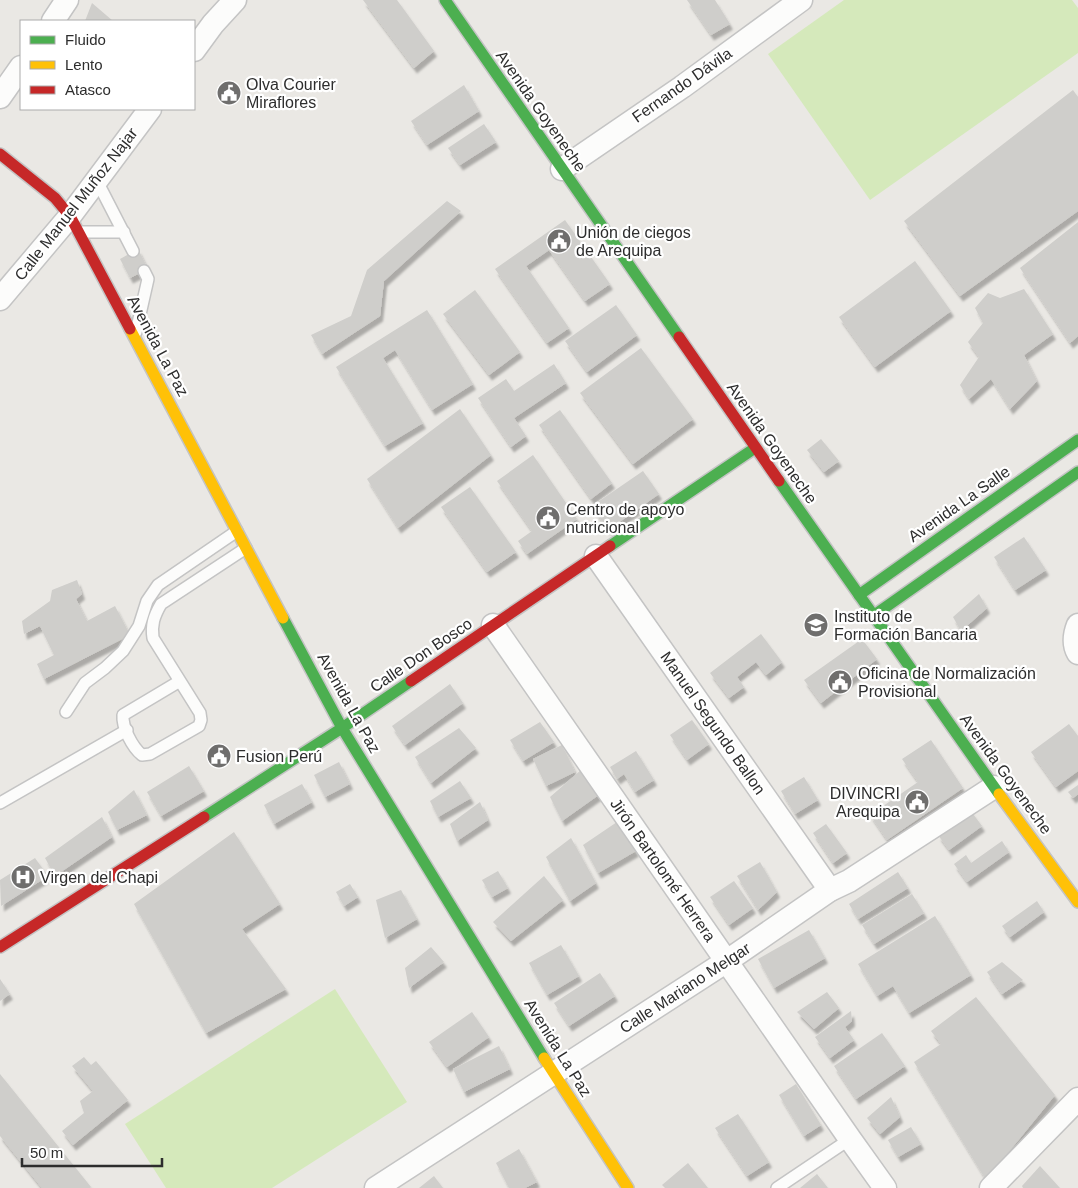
<svg xmlns="http://www.w3.org/2000/svg" width="1078" height="1188" font-family="Arial,sans-serif">
	<style>
		.pitch { fill: #d5e9bb }
		.building { fill: #cfcecb; filter: url(#shadow) }
		.lines { fill: none; stroke-linecap: round; stroke-linejoin: round }
		.lane-casing { stroke: #c4c4c4; stroke-width: 14 }
		.street-casing { stroke: #c4c4c4; stroke-width: 25 }
		.fast-casing { stroke: #c4c4c4; stroke-width: 14 }
		.slow-casing { stroke: #c4c4c4; stroke-width: 14 }
		.jam-casing { stroke: #c4c4c4; stroke-width: 14 }
		.lane { stroke: #fcfcfb; stroke-width: 11 }
		.street { stroke: #fcfcfb; stroke-width: 22 }
		.fast { stroke: #4caf50; stroke-width: 11 }
		.slow { stroke: #ffc107; stroke-width: 11 }
		.jam { stroke: #c62828; stroke-width: 11 }
		.labels { text-anchor: middle; dominant-baseline: central; stroke-width: 4.5; stroke-linejoin: round; paint-order: stroke }
		.poi-label { font-size: 16px; fill: #2d2d2d; stroke: #fff; text-anchor: start }
		.street-label { font-size: 16px; fill: #2d2d2d; stroke: #fff }
	</style>
	<defs>
		<filter id="shadow"><feDropShadow dx="3" dy="5.5" stdDeviation="1" flood-color="#0004"/></filter>
	</defs>
	<rect width="100%" height="100%" fill="#eae8e4"/>
	<!-- pitch -->
	<g class="pitch">
		<path d="M844,0H1072L1078,8V53L870,200L768,54Z"/>
		<path d="M335,989L407,1102L272,1188H166L125,1124Z"/>
	</g>
	<!-- building -->
	<g class="building">
		<path d="M363,0H397L434,51L414,68Z"/>
		<path d="M687,0H715L730,24L711,35Z"/>
		<path d="M92,3L113,21H85Z"/>
		<path d="M464,85L479,111L427,145L411,121Z"/>
		<path d="M1073,90L1078,97V211L960,296L904,221Z"/>
		<path d="M484,124L496,142L460,165L448,148Z"/>
		<path d="M447,201L461,211L384,281L380,316L322,354L311,335L351,316L367,270Z"/>
		<path d="M565,220L610,284L585,301L549,250L526,266L569,328L547,343L495,269Z"/>
		<path d="M1078,222V336L1070,343L1020,268Z"/>
		<path d="M138,249L148,269L130,278L120,259Z"/>
		<path d="M915,261L951,311L875,367L839,317Z"/>
		<path d="M1024,289L1053,334L1024,355L1037,381L1010,409L991,379L969,399L960,385L979,357L968,342L983,323L975,308L988,293L1000,298Z"/>
		<path d="M475,290L520,352L489,375L443,314Z"/>
		<path d="M616,305L637,335L587,372L565,341Z"/>
		<path d="M427,310L473,384L432,410L395,350L383,358L423,423L385,446L336,367Z"/>
		<path d="M641,348L693,419L633,464L580,393Z"/>
		<path d="M554,364L566,383L514,418L526,436L511,447L478,398L506,379L514,391Z"/>
		<path d="M460,409L491,455L398,528L367,479Z"/>
		<path d="M560,410L612,483L591,499L539,425Z"/>
		<path d="M821,439L839,461L824,472L807,450Z"/>
		<path d="M533,455L577,519L527,554L518,541L532,531L497,481Z"/>
		<path d="M643,471L659,494L608,530L592,506Z"/>
		<path d="M470,487L516,552L487,572L441,507Z"/>
		<path d="M1024,537L1046,570L1015,590L994,557Z"/>
		<path d="M77,580L82,594L76,599L87,621L115,606L130,635L44,679L37,664L54,655L40,626L24,634L22,621L50,601L52,590Z"/>
		<path d="M979,594L987,608L961,631L953,617Z"/>
		<path d="M761,634L782,662L766,675L756,662L737,677L744,687L729,698L710,673Z"/>
		<path d="M862,639L877,659L821,703L804,680Z"/>
		<path d="M450,684L463,703L405,745L392,726Z"/>
		<path d="M692,720L709,744L687,760L670,735Z"/>
		<path d="M540,722L554,742L523,761L510,740Z"/>
		<path d="M1069,724L1078,736V771L1056,787L1031,752Z"/>
		<path d="M459,728L476,748L431,783L415,757Z"/>
		<path d="M931,740L963,788L887,840L870,815L918,782L902,759Z"/>
		<path d="M562,745L575,772L546,786L533,759Z"/>
		<path d="M636,751L654,780L635,792L624,774L617,779L610,767Z"/>
		<path d="M339,762L350,784L325,797L314,775Z"/>
		<path d="M189,766L204,791L161,816L147,792Z"/>
		<path d="M581,770L600,794L562,821L550,797Z"/>
		<path d="M804,777L818,800L795,814L781,791Z"/>
		<path d="M460,781L471,798L438,817L430,801Z"/>
		<path d="M302,784L312,802L274,824L264,805Z"/>
		<path d="M1078,785V794L1073,798L1068,792Z"/>
		<path d="M134,790L147,815L117,830L108,812Z"/>
		<path d="M480,802L488,820L457,841L450,824Z"/>
		<path d="M970,810L982,826L949,850L938,835Z"/>
		<path d="M102,817L112,837L55,876L45,858Z"/>
		<path d="M617,822L636,851L598,873L583,845Z"/>
		<path d="M826,824L847,853L833,863L813,833Z"/>
		<path d="M234,832L280,904L242,929L286,989L206,1033L134,904Z"/>
		<path d="M571,838L596,883L570,901L546,857Z"/>
		<path d="M1002,841L1009,852L967,882L954,864L966,855L971,863Z"/>
		<path d="M35,858L48,876L1,906L0,880Z"/>
		<path d="M760,862L777,892L758,910L737,876Z"/>
		<path d="M498,871L508,888L492,897L482,880Z"/>
		<path d="M898,872L908,888L858,919L849,904Z"/>
		<path d="M544,876L563,900L511,941L493,922Z"/>
		<path d="M734,881L753,908L729,925L710,897Z"/>
		<path d="M350,884L358,897L344,906L336,892Z"/>
		<path d="M401,890L417,919L385,938L376,900Z"/>
		<path d="M912,894L924,913L874,944L862,925Z"/>
		<path d="M1037,901L1044,912L1010,937L1002,926Z"/>
		<path d="M935,916L971,975L909,1013L893,986L877,996L858,964Z"/>
		<path d="M809,930L825,958L774,988L758,959Z"/>
		<path d="M561,945L579,976L547,995L529,963Z"/>
		<path d="M431,947L444,962L409,988L405,968Z"/>
		<path d="M1002,962L1023,980L1002,994L987,972Z"/>
		<path d="M600,973L615,996L569,1026L554,1003Z"/>
		<path d="M0,979L10,994L0,1001Z"/>
		<path d="M827,992L839,1008L814,1029L797,1012Z"/>
		<path d="M976,997L1055,1095L986,1180L914,1062L941,1044L931,1031Z"/>
		<path d="M851,1011L852,1021L845,1027L854,1040L830,1058L815,1037Z"/>
		<path d="M472,1012L489,1037L447,1067L429,1042Z"/>
		<path d="M882,1033L905,1066L856,1099L834,1066Z"/>
		<path d="M499,1046L510,1069L464,1092L453,1069Z"/>
		<path d="M84,1057L91,1065L96,1061L128,1100L73,1145L62,1131L84,1113L80,1101L93,1091L72,1066Z"/>
		<path d="M0,1074L91,1187L90,1188H42L0,1136Z"/>
		<path d="M796,1084L821,1125L804,1136L779,1095Z"/>
		<path d="M891,1097L900,1117L880,1134L867,1118Z"/>
		<path d="M738,1114L769,1162L747,1176L715,1128Z"/>
		<path d="M911,1127L921,1144L898,1157L888,1140Z"/>
		<path d="M519,1149L537,1182L525,1188H509L496,1163Z"/>
		<path d="M688,1163L708,1188H665L662,1185Z"/>
		<path d="M1040,1166L1060,1188H1023L1022,1186Z"/>
		<path d="M817,1174L828,1188H800Z"/>
		<path d="M434,1176L443,1188H419Z"/>
	</g>
	<g class="lines">
		<defs>
			<g id="lane">
				<path d="M97,181L133,251"/>
				<path d="M80,232H124"/>
				<path d="M136,332L148,279L144,271"/>
				<path d="M180,681L123,715C122,727 132,747 142,755L150,754L199,726L201,720L200,713L153,638C151,625 154,616 161,604L246,548"/>
				<path d="M66,712L85,683L105,668L123,651L139,626L147,601L158,585L237,531"/>
				<path d="M0,803L127,730"/>
				<path d="M777,1188L850,1139"/>
			</g>
			<g id="street">
				<path d="M53,21L67,0"/>
				<path d="M194,50L213,24L235,0"/>
				<path d="M0,97L21,67"/>
				<path d="M562,169L682,87L801,0"/>
				<path d="M0,299L70,216L150,109"/>
				<path d="M596,556L830,890"/>
				<path d="M493,625L850,1139L885,1188"/>
				<path d="M1078,625C1074,635 1073,644 1078,653"/>
				<path d="M376,1188L727,961L830,890L849,881L994,787"/>
				<path d="M991,1188L1078,1099"/>
			</g>
			<g id="fast">
				<path d="M445,0L679,337"/>
				<path d="M779,481L999,794"/>
				<path d="M610,546L755,448"/>
				<path d="M859,595L1078,440"/>
				<path d="M873,616L1078,472"/>
				<path d="M283,618L342,728L544,1058"/>
				<path d="M204,817L342,728L411,681"/>
			</g>
			<g id="slow">
				<path d="M130,329L283,618"/>
				<path d="M999,794L1078,902"/>
				<path d="M544,1058L628,1188"/>
			</g>
			<g id="jam">
				<path d="M0,154L55,198L70,216L130,329"/>
				<path d="M679,337L779,481"/>
				<path d="M411,681L610,546"/>
				<path d="M0,947L204,817"/>
			</g>
		</defs>
		<!-- lane casing -->
		<use href="#lane" class="lane-casing"/>
		<!-- street casing -->
		<use href="#street" class="street-casing"/>
		<!-- fast casing -->
		<use href="#fast" class="fast-casing"/>
		<!-- slow casing -->
		<use href="#slow" class="slow-casing"/>
		<!-- jam casing -->
		<use href="#jam" class="jam-casing"/>
		<!-- lane -->
		<use href="#lane" class="lane"/>
		<!-- street -->
		<use href="#street" class="street"/>
		<!-- fast -->
		<use href="#fast" class="fast"/>
		<!-- slow -->
		<use href="#slow" class="slow"/>
		<!-- jam -->
		<use href="#jam" class="jam"/>
	</g>
	<!-- icons -->
	<defs>
		<symbol id="civic-disc" viewBox="-11 -11 22 22"><circle r="9.5" fill="#6f6e6d" stroke="#fff"/><path d="M-.6-6.5H3V-4.5H.6V-3L4-1V1h2V6H-6V1h2V-1L-.6-3ZM-1.2 2.5V6h2.4V2.5Z" fill="#fff"/></symbol>
		<symbol id="university-disc" viewBox="-11 -11 22 22"><circle r="9.5" fill="#6f6e6d" stroke="#fff"/><path d="M0-5L7-2L0 1L-7-2ZM-4 1L0 2.5L4 1V4Q0 6-4 4Z" fill="#fff"/></symbol>
		<symbol id="hospital-disc" viewBox="-11 -11 22 22"><circle r="9.5" fill="#6f6e6d" stroke="#fff"/><path d="M-5-5h3v3.5h4V-5h3V5h-3V1.5h-4V5h-3Z" fill="#fff"/></symbol>
	</defs>
	<g fill-rule="evenodd">
		<use href="#civic-disc" x="215" y="79" width="28" height="28"/>
		<use href="#civic-disc" x="545" y="227" width="28" height="28"/>
		<use href="#civic-disc" x="534" y="504" width="28" height="28"/>
		<use href="#university-disc" x="802" y="611" width="28" height="28"/>
		<use href="#civic-disc" x="826" y="668" width="28" height="28"/>
		<use href="#civic-disc" x="205" y="742" width="28" height="28"/>
		<use href="#civic-disc" x="903" y="788" width="28" height="28"/>
		<use href="#hospital-disc" x="9" y="863" width="28" height="28"/>
	</g>
	<g class="labels">
		<!-- poi labels -->
		<g class="poi-label">
			<text x="246" y="84">Olva Courier<tspan x="246" dy="18">Miraflores</tspan></text>
			<text x="576" y="232">Unión de ciegos<tspan x="576" dy="18">de Arequipa</tspan></text>
			<text x="566" y="509">Centro de apoyo<tspan x="566" dy="18">nutricional</tspan></text>
			<text x="834" y="616">Instituto de<tspan x="834" dy="18">Formación Bancaria</tspan></text>
			<text x="858" y="673">Oficina de Normalización<tspan x="858" dy="18">Provisional</tspan></text>
			<text x="236" y="756">Fusion Perú</text>
			<text x="900" y="793" text-anchor="end">DIVINCRI<tspan x="900" dy="18">Arequipa</tspan></text>
			<text x="40" y="877">Virgen del Chapi</text>
		</g>
		<!-- street labels -->
		<g class="street-label">
			<text transform="translate(682 85) rotate(-35)">Fernando Dávila</text>
			<text transform="translate(541 111) rotate(55)">Avenida Goyeneche</text>
			<text transform="translate(76 204) rotate(-52)">Calle Manuel Muñoz Najar</text>
			<text transform="translate(158 346) rotate(62)">Avenida La Paz</text>
			<text transform="translate(772 443) rotate(55)">Avenida Goyeneche</text>
			<text transform="translate(959 504) rotate(-35)">Avenida La Salle</text>
			<text transform="translate(421 655) rotate(-34)">Calle Don Bosco</text>
			<text transform="translate(349 703) rotate(61)">Avenida La Paz</text>
			<text transform="translate(713 723) rotate(55)">Manuel Segundo Ballon</text>
			<text transform="translate(1006 774) rotate(54)">Avenida Goyeneche</text>
			<text transform="translate(663 870) rotate(55)">Jirón Bartolomé Herrera</text>
			<text transform="translate(685 988) rotate(-33)">Calle Mariano Melgar</text>
			<text transform="translate(558 1048) rotate(58)">Avenida La Paz</text>
		</g>
	</g>
	<!-- legend -->
	<rect x="20" y="20" width="175" height="90" fill="#ffffff" stroke="#ababab"/>
	<rect x="30" y="36" width="25" height="8" fill="#4caf50" stroke="#ababab"/>
	<text x="65" y="45" font-size="15" fill="#2d2d2d">Fluido</text>
	<rect x="30" y="61" width="25" height="8" fill="#ffc107" stroke="#ababab"/>
	<text x="65" y="70" font-size="15" fill="#2d2d2d">Lento</text>
	<rect x="30" y="86" width="25" height="8" fill="#c62828" stroke="#ababab"/>
	<text x="65" y="95" font-size="15" fill="#2d2d2d">Atasco</text>
	<!-- scale -->
	<path d="M22 1158v8h140v-8" fill="none" stroke="#2d2d2d" stroke-width="2.5"/>
	<text x="30" y="1158" font-size="15" fill="#2d2d2d" stroke="#ffffff" stroke-width="4" paint-order="stroke">50 m</text>
</svg>
